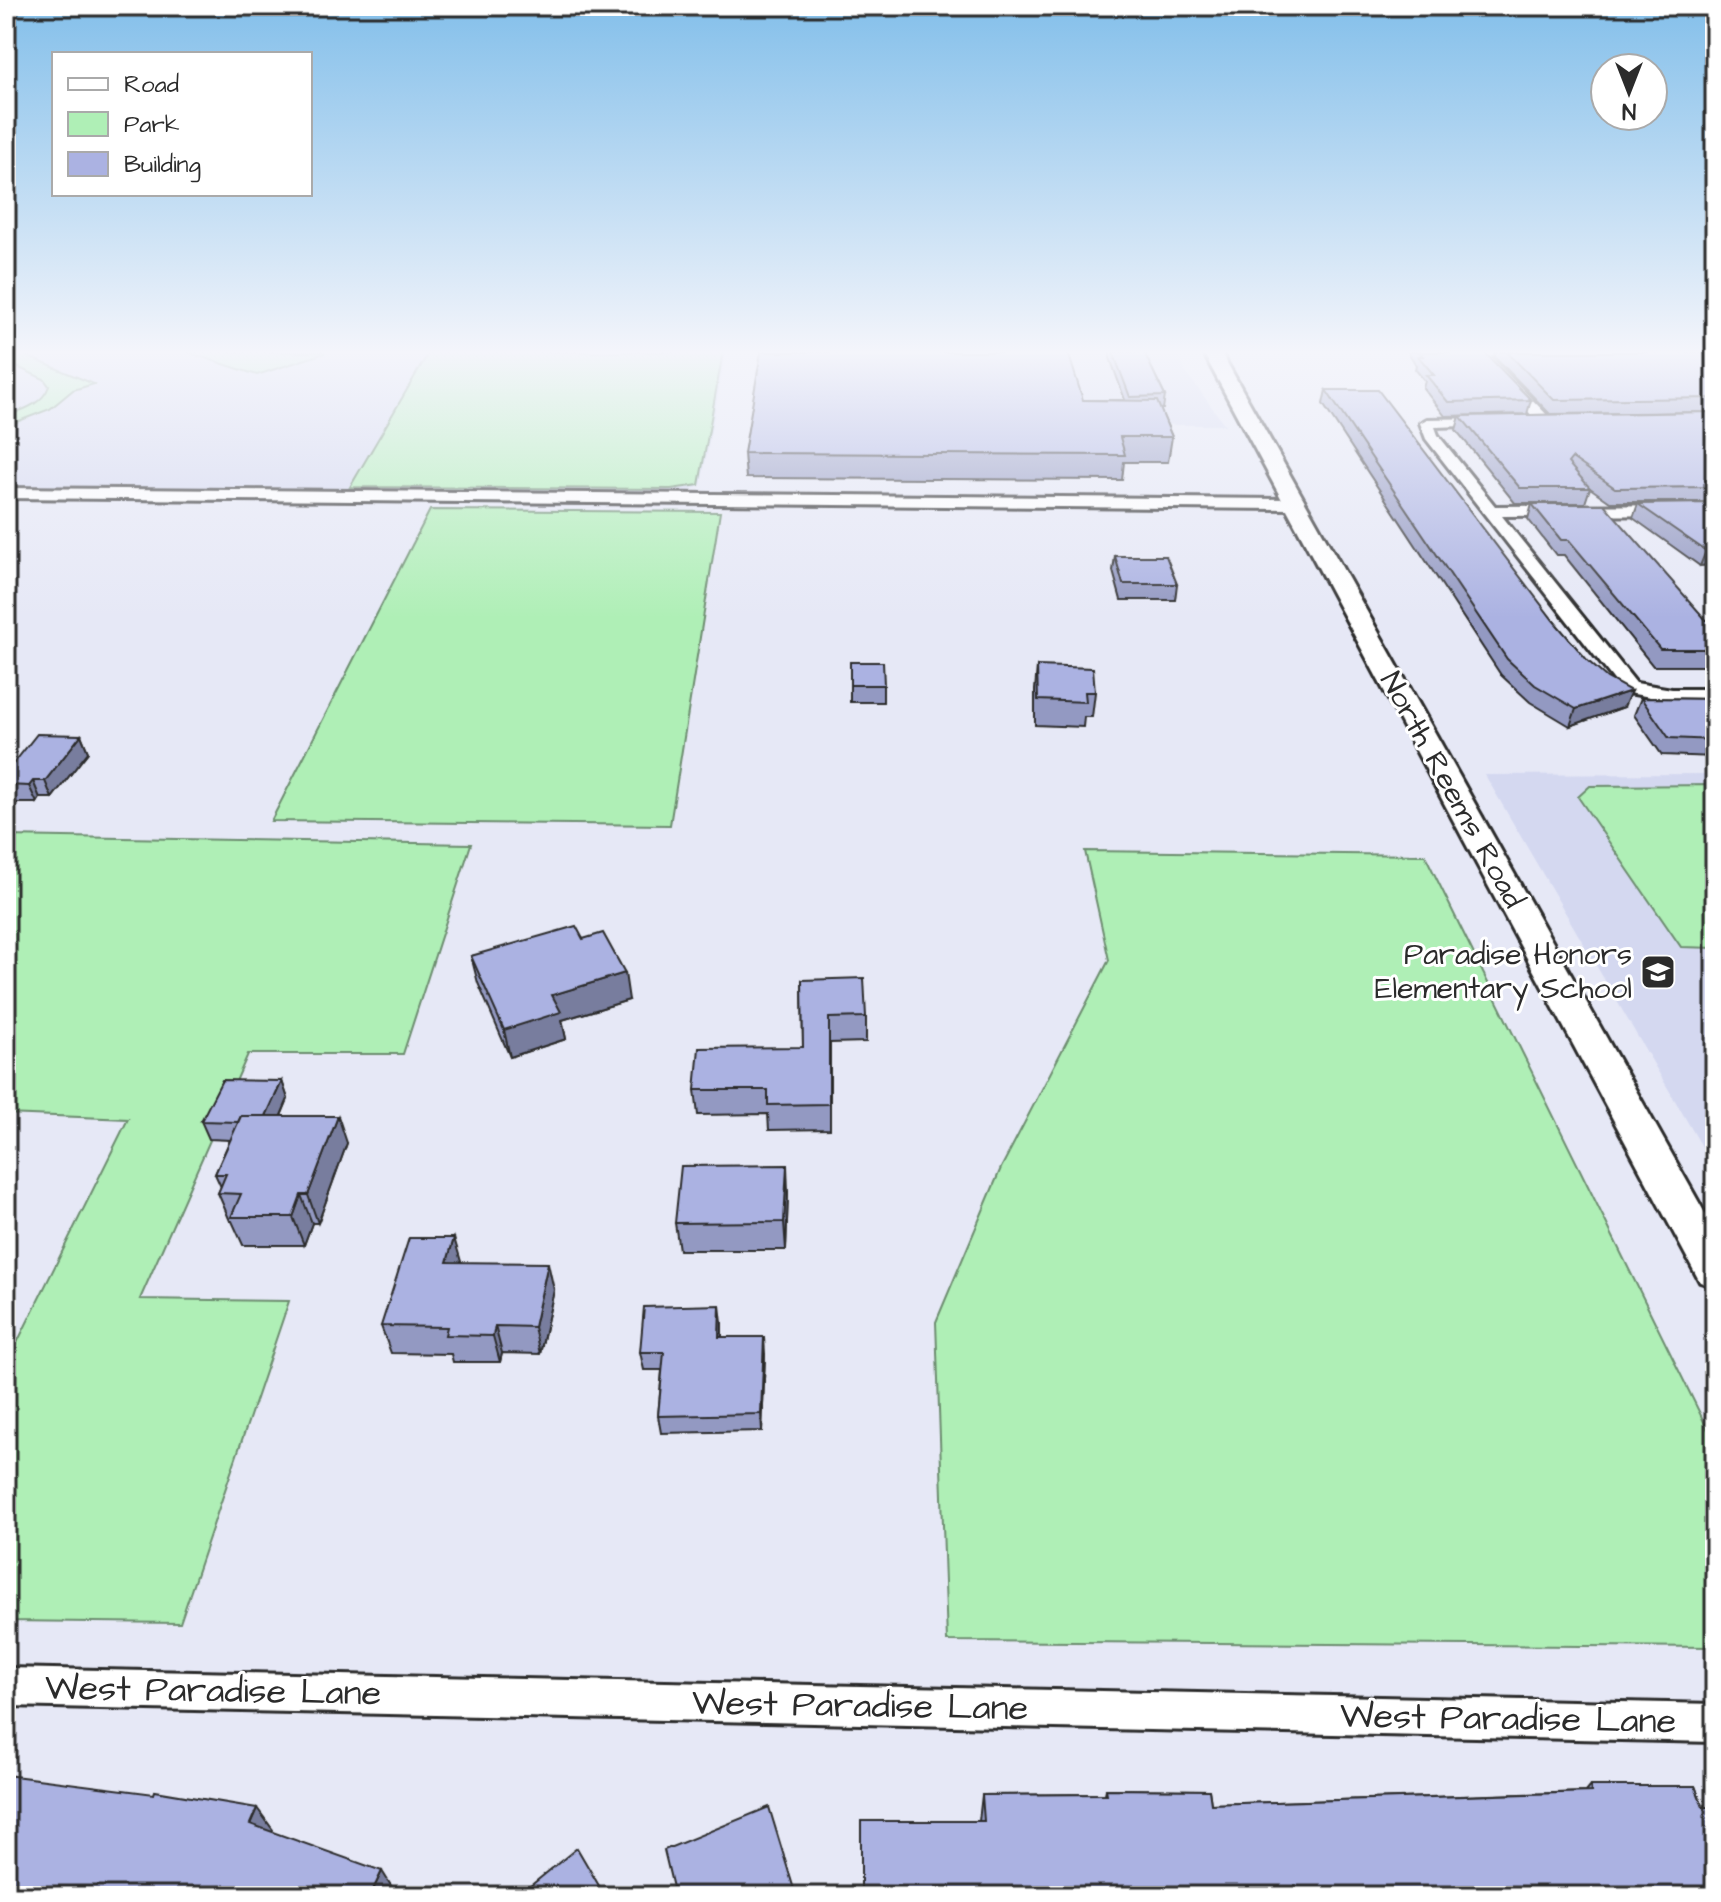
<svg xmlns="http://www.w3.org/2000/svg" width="1721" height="1902" font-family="'Architects Daughter',sans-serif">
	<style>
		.built { fill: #d4d8f0 }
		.green { fill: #afefb6; stroke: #6d8d70; stroke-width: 2 }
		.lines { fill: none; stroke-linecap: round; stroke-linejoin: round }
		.street-casing { stroke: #2b2b2b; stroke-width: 6 }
		.secondary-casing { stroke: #2b2b2b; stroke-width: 6 }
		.street { fill: #fff; fill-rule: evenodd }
		.secondary { fill: #fff; fill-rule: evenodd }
		.wall { fill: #9399c2; stroke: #2b2b2b; stroke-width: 2 }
		.shaded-wall { fill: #787d9e; stroke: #2b2b2b; stroke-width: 2 }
		.building { fill: #abb2e2; stroke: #2b2b2b; stroke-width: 2 }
		.labels { text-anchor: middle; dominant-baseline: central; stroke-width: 6; stroke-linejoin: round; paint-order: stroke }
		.street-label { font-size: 30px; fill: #2b2b2b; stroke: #fff }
		.poi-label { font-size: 30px; fill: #2b2b2b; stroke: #fff; text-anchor: end }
		.near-street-label { font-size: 36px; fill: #2b2b2b; stroke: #fff }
	</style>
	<rect width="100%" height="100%" fill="#e6e8f6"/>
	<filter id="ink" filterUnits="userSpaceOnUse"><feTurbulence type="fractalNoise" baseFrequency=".0125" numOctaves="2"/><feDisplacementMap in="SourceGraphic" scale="16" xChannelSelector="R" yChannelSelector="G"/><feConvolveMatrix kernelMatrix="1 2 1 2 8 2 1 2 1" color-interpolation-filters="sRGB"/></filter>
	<g filter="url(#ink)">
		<!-- built -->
		<g class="built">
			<path d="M6,352H726L701,485L684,494L6,490Z"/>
			<path d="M991,352H1178L1185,371L1225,425L1003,424Z"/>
			<path d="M1715,774V1169L1485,775Z"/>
		</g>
		<!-- green -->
		<g class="green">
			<path d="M6,352H17L94,384L73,390L50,409L6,426V416C23,410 43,404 49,386L44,379L6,362Z"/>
			<path d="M187,352H322L325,353L257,375Z"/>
			<path d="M429,352H723L699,485L671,489L350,487Z"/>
			<path d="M430,510L720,512L670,825L271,821Z"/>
			<path d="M1715,785V948L1681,947L1578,797L1590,786Z"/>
			<path d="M6,836L471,844L403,1054H248L140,1299L289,1301L180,1623L6,1621V1365L128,1119L6,1114Z"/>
			<path d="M1085,851L1425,855L1715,1444V1647L947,1641L936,1322L1001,1168L1109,960Z"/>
		</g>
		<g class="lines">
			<defs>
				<g id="street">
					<path d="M1478,352H1494L1491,357L1550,418V424H1540L1480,361Z"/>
					<path d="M1488,418L1493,419V425L1435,427L1438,435L1495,506L1715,505V515L1502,516L1636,683L1672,689H1715V701H1672L1623,692L1426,439L1420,423L1427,419Z"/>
					<path d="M6,488L1295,499L1303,504L1295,509L6,498Z"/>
					<path d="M6,1668L1715,1704V1742L6,1706Z"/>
				</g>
				<path id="secondary" d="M1203,352H1221L1715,1231V1287L1700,1282Z"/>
			</defs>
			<!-- street casing -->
			<use href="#street" class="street-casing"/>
			<!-- secondary casing -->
			<use href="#secondary" class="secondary-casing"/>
			<!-- street -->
			<use href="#street" class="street"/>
			<!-- secondary -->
			<use href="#secondary" class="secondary"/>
		</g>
		<!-- wall -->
		<g class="wall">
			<path d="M1110,352H1144L1165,396L1163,409H1160L1172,437L1168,462H1124L1122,480L746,478L744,453L1083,400H1125L1110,358Z"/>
			<path d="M1408,352H1484L1531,400L1527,414L1445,416L1423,388L1425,381L1415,369L1416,365Z"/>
			<path d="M1496,352H1715V412L1550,414L1495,357Z"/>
			<path d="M1326,390L1553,620L1624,707L1570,726L1530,702L1501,675L1323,404Z"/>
			<path d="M1715,412V493L1714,495H1709L1706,502H1610L1590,488L1585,503H1515L1456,430L1460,416Z"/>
			<path d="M1715,503V564L1700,566L1633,518L1638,504Z"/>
			<path d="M1532,504L1706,620H1715V666H1653L1564,555H1556L1528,519Z"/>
			<path d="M1115,556L1177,584L1175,600H1121L1113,571Z"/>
			<rect x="850" y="662" width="33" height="40"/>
			<path d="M1037,666L1095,692L1092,717H1084L1083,727L1035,725V690Z"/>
			<path d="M1641,698L1715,699V757L1662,755L1634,715Z"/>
			<path d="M81,735L88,752L52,798H40L37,803H6V773Z"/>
			<path d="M583,939L629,1000L562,1020L566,1039L510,1057L478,983L471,956Z"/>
			<path d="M802,980L866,1017V1042L830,1043V1129L769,1130L768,1114L698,1115L695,1090L803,1047Z"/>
			<path d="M282,1081L288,1099L281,1116L347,1143L318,1223H312L304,1245H243L232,1221H230L218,1193L221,1187L215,1174L230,1140L209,1139L201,1121Z"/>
			<path d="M788,1192L786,1250H679L675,1223Z"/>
			<path d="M461,1262L554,1290L540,1354L502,1353L500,1362H453L451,1354L391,1353L381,1326Z"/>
			<path d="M722,1323V1337L765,1354L762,1431L661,1433L658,1416L662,1370H644L640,1352Z"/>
			<path d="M1590,1786H1695L1703,1807H1715V1896H861V1821H979L982,1795L1105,1794L1106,1789L1209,1790L1211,1804L1585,1792Z"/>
		</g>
		<!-- shaded-wall -->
		<g class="shaded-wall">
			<path d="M1715,550V564L1700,566L1706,551Z"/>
			<path d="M1631,691L1624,707L1570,726L1576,709Z"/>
			<path d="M81,735L88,752L52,798L45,781Z"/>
			<path d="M33,781L40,798L37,803L29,786Z"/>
			<path d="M625,973L629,1000L562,1020L566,1039L510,1057L504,1030L552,995Z"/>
			<path d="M282,1081L288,1099L270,1141L263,1122Z"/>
			<path d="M338,1116L347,1143L318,1223L308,1195Z"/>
			<path d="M787,1165L788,1192L786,1250L784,1222Z"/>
			<path d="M301,1195L312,1223L304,1245L293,1217Z"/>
			<path d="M454,1238L462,1265L447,1262Z"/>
			<path d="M548,1263L554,1290L540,1354L534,1327Z"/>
			<path d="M720,1305L722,1323L721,1355L719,1337Z"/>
			<path d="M495,1326L502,1353L500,1362L493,1336Z"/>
			<path d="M764,1337L765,1354L762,1431L761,1414Z"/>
			<path d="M257,1808L273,1830L267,1845L250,1824Z"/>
			<path d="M382,1871L395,1892L393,1896H370Z"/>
		</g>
		<!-- building -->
		<g class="building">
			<path d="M761,352H1068L1083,400L1157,401L1172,437H1120L1125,455L744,453Z"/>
			<path d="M1113,352H1144L1165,396L1130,397Z"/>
			<path d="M1420,352H1484L1531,400L1448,402L1426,375H1434L1418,356H1423Z"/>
			<path d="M1507,352H1715V398L1554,400Z"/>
			<path d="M1326,390H1378L1553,620L1588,661L1607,678L1631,691L1576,709L1535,685L1507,659Z"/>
			<path d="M1715,412V480H1705L1712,487L1615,488L1572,458L1568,463L1590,488H1520L1460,416Z"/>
			<path d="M1715,503V550L1706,551L1638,504Z"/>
			<path d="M1532,504H1604L1706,620H1715V649H1660L1569,540H1561Z"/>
			<path d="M1115,556H1166L1177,584H1123Z"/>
			<path d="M850,662H883L884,685H850Z"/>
			<path d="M1037,666L1093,668L1095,692H1085L1086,702L1038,700Z"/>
			<path d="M1641,698L1715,699V740L1669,738Z"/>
			<path d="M37,734L81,735L45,781H33L29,786L6,785V773Z"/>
			<path d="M576,926L583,939L603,933L625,973L552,995L561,1012L504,1030L471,956Z"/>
			<path d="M864,978L866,1017L829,1018V1104L768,1105V1090H695L699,1048L803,1047L802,980Z"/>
			<path d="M222,1080L282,1081L266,1116H241L238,1122L201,1121Z"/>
			<path d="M241,1116H338L308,1195H301L293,1217H231L241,1194L218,1193L226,1174H215Z"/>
			<path d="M787,1165L784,1222L675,1223L681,1166Z"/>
			<path d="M409,1238H454L447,1262L548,1263L534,1327L495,1326L493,1336L445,1335L447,1327L381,1326Z"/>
			<path d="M720,1305L719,1337H764L761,1414L658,1416L664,1352H640L644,1307Z"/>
			<path d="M6,1775L154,1794L155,1791L257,1808L250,1824L382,1871L370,1896H6Z"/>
			<path d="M1590,1786H1695L1703,1807H1715V1896H861V1821H984L982,1795L1107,1794L1106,1789L1209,1790L1211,1804L1591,1792Z"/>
			<path d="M769,1807L796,1896H675L664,1850Z"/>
			<path d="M577,1848L605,1896H518Z"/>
		</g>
	</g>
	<!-- sky -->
	<linearGradient id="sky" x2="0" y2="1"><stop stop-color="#83bfea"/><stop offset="0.57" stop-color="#f4f5fb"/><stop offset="1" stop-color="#f4f5fb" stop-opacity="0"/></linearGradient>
	<rect width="1721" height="618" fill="url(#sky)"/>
	<!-- icons -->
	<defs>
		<symbol id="school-square" viewBox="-11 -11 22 22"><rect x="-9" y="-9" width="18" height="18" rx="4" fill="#2b2b2b" stroke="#fff"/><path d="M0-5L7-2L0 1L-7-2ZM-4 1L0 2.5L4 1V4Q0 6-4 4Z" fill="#fff"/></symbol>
	</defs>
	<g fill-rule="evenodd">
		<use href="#school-square" x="1638" y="952" width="40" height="40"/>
	</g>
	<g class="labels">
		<!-- street labels -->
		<g class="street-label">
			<text transform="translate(1452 790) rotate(61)">North Reems Road</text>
		</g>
		<!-- poi labels -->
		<g class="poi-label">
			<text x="1632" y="955">Paradise Honors<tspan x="1632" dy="34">Elementary School</tspan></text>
		</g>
		<!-- near-street labels -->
		<g class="near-street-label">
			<text transform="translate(213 1691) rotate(1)">West Paradise Lane</text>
			<text transform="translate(860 1706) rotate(1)">West Paradise Lane</text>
			<text transform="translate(1508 1719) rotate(1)">West Paradise Lane</text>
		</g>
	</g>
	<!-- margin -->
	<rect width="1721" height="1902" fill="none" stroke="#fff" stroke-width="32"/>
	<rect x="16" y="16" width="1689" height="1870" fill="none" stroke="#2b2b2b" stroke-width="3" filter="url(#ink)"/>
	<!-- legend -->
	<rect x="52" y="52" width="260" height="144" fill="#ffffff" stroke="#aaaaaa" stroke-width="2"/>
	<rect x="68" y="78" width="40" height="12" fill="#ffffff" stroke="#aaaaaa" stroke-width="2"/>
	<text x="124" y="92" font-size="24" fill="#2b2b2b">Road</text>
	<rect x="68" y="112" width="40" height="24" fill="#afefb6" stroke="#aaaaaa" stroke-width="2"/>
	<text x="124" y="132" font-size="24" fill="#2b2b2b">Park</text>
	<rect x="68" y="152" width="40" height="24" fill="#abb2e2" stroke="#aaaaaa" stroke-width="2"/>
	<text x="124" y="172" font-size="24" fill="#2b2b2b">Building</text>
	<!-- north arrow -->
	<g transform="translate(1629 92) rotate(180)"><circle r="38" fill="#ffffff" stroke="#aaaaaa" stroke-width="2"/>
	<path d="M0-6L14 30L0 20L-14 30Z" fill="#2b2b2b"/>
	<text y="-12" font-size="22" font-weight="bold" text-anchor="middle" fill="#2b2b2b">N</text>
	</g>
</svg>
